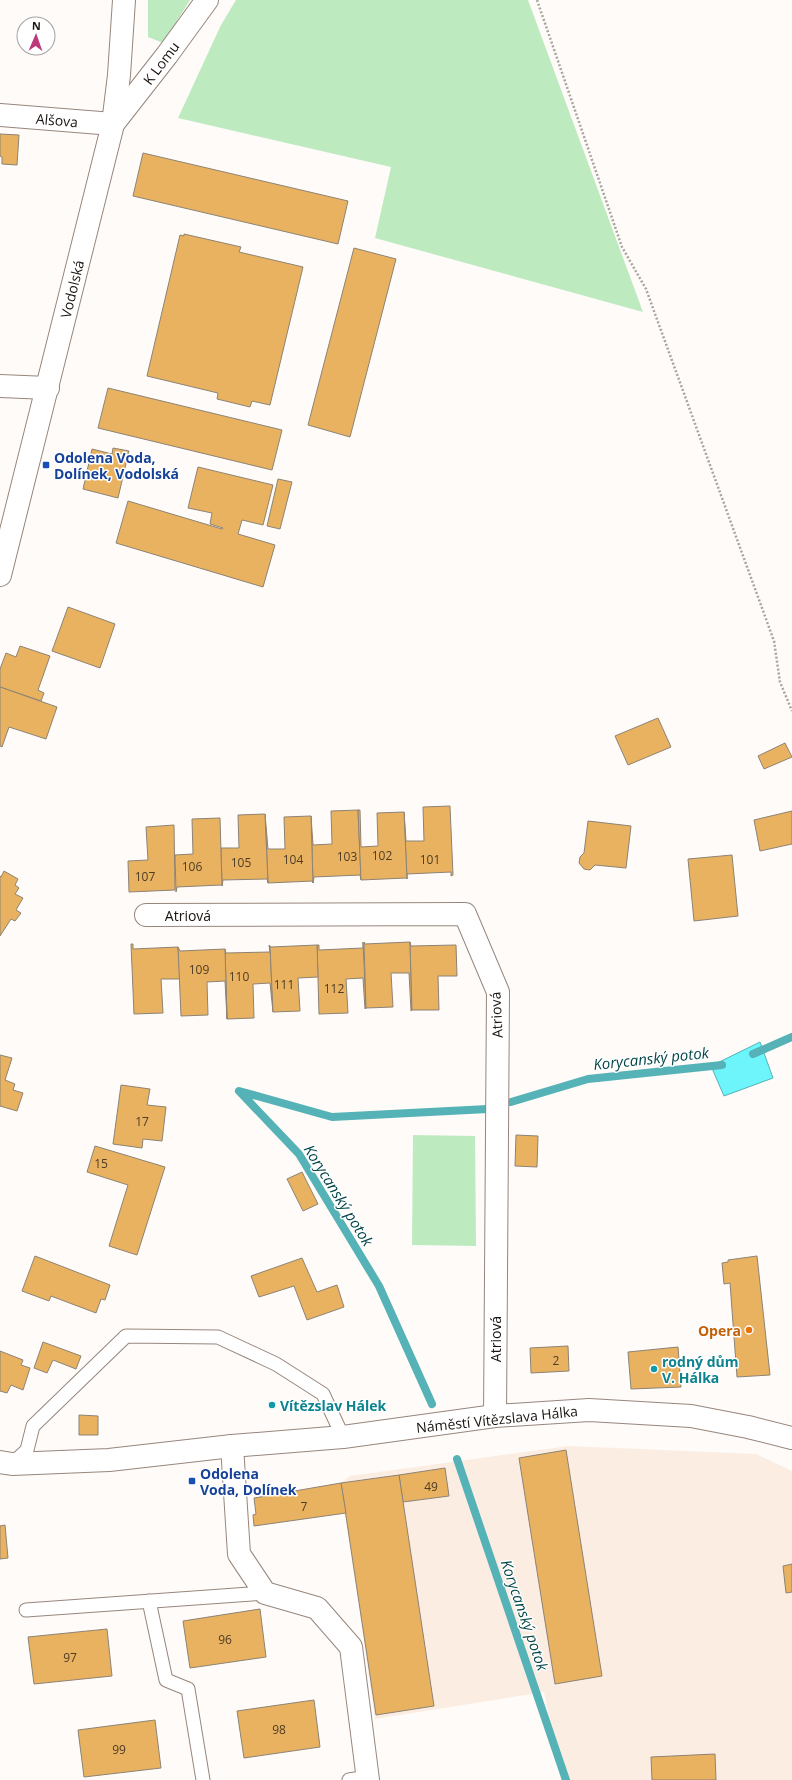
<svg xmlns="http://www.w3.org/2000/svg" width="792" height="1780" font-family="'Open Sans',sans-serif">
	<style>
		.built { fill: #fcede3 }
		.green { fill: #beeac0 }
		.water { fill: #6ef5fc; stroke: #55b2b6 }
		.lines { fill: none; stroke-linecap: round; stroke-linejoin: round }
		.stream { stroke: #55b2b6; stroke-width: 8 }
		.building { fill: #e9b261; stroke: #8d8374 }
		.lane-casing { stroke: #97867c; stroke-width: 15 }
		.street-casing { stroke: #97867c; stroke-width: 24 }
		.secondary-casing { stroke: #97867c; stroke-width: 24 }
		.path { stroke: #a8a4a0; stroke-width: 2.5; stroke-dasharray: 2 2; stroke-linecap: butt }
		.lane { stroke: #fff; stroke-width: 13 }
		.street { stroke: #fff; stroke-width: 22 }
		.secondary { stroke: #fff; stroke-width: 22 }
		.transit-dot { fill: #1a4fb4; stroke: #fff; stroke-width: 1.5 }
		.food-dot { fill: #e8710a; stroke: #fff; stroke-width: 1.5 }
		.culture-dot { fill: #0f9aa8; stroke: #fff; stroke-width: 1.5 }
		.labels { text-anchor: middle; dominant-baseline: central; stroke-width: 3; stroke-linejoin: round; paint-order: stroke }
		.number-label { font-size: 12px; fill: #4e3c25 }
		.street-label { font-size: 14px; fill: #1b1511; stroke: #fff }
		.transit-label { font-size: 14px; font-weight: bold; fill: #164399; stroke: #fff; text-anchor: start }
		.food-label { font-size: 14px; font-weight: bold; fill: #c56008; stroke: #fff; text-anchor: end }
		.culture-label { font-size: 14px; font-weight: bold; fill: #0d838f; stroke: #fff; text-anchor: start }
		.water-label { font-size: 15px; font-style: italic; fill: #044649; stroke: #fff }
	</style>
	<rect width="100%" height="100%" fill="#fefbf8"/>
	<!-- built -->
	<path class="built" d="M569,1446L756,1454L792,1471V1780H561L544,1692L375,1719L341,1483L350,1476Z"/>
	<!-- green -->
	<g class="green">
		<path d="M148,0H190L163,43L148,37Z"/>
		<path d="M236,0H528L643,312L375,238L391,167L178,118L221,25Z"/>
		<path d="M413,1135L475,1136L476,1246L412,1245Z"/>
	</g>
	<!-- water -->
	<path class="water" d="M760,1042L773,1078L724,1096L711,1066Z"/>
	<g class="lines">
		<!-- stream -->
		<g class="stream">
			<path d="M753,1054L792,1037"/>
			<path d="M511,1102L588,1079L722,1065"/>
			<path d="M432,1404L379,1286L299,1154L239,1091L332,1117L488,1109"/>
			<path d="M457,1459L566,1780"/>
		</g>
	</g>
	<!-- building -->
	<g class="building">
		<path d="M0,134L19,135L17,165L2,164V157L0,156Z"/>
		<path d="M143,153L348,201L338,244L133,196Z"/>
		<path d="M184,234L241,247L239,252L303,267L270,405L252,401L250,407L217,399L218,393L147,376L180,235L184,236Z"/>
		<path d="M354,248L396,259L350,437L308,425Z"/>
		<path d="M108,388L282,430L272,470L98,428Z"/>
		<path d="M113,448L129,451L118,498L83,489L92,449L112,454Z"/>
		<path d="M198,467L273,485L263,525L242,520L238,534L275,545L263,587L116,543L128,501L222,529L223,528L210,524L212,513L188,508Z"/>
		<path d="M278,479L292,482L280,529L267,526Z"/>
		<path d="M68,607L115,624L100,668L52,651Z"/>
		<path d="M20,646L50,656L38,690L44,693L41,701L0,687V669L6,653L16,657Z"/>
		<path d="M0,687L57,707L46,739L9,727L2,747L0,746Z"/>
		<path d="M658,718L671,747L628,765L615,736Z"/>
		<path d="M785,743L792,757L764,769L758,756Z"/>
		<path d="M450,806L453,875L451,876V872L407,874V879L404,812L406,841H424L423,807Z"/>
		<path d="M358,810L361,880L360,875L314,877L313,883L311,816L313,845L332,844L331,811Z"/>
		<path d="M358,810H360L361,847L378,846L377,813L404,812L407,879L406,878L361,880Z"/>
		<path d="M792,811V844L760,851L754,820Z"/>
		<path d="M265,814L268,849H285L284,817L311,816L313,883V881L268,883Z"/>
		<path d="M265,814L268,883L267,879L223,880L222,886L221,848H239L238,815Z"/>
		<path d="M220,818L222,886L221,885L177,887L176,892L175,855L193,854L192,819Z"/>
		<path d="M588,821L631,826L626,868L595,865L590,870L584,869L579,863L580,857L584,853Z"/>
		<path d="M174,825L175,890L129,892L128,861L148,860L146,827Z"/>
		<path d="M732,855L738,916L694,921L688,859Z"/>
		<path d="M4,871L18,879L15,885L19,888L15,894L23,898L16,910L21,913L15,921L11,919L0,936V876L1,877Z"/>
		<path d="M363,942L366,1008L365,1009L363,978L346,979L348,1013L319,1014L317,945H319V950L363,948Z"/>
		<path d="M364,942L365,944L410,942L412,1010L411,1011L409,973H391L393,1007L366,1008Z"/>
		<path d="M410,942L411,946L456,945L457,976H438L439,1010H412Z"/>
		<path d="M131,944H133V949L178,947L180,979H161L163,1013L134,1014Z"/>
		<path d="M269,945L270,946L273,1012L270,983L253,984L254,1018L227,1019L225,949L226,953L270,952Z"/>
		<path d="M317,945L318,977L298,978L300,1011L273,1012L270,946L271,947Z"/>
		<path d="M178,947L180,951L225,949L227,1019L225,981L207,982L208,1015L181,1016Z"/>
		<path d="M0,1055L12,1058L5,1080L15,1084L13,1090L23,1093L17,1111L0,1106Z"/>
		<path d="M121,1085L150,1089L147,1105L166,1107L162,1141L143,1139L142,1148L113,1144Z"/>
		<path d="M516,1135L538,1136L537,1167L515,1166Z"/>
		<path d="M95,1146L165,1167L137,1255L109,1246L128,1185L87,1172Z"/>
		<path d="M302,1172L318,1204L303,1211L287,1179Z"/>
		<path d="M35,1256L110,1285L105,1300L101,1299L96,1313L51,1296L49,1301L22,1291Z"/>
		<path d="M757,1256L770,1375L737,1377L730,1283L724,1284L722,1263L728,1262V1260Z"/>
		<path d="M302,1258L317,1292L337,1285L344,1307L307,1320L294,1286L259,1297L251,1276Z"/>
		<path d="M43,1342L81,1356L76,1369L53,1360L47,1373L34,1368Z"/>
		<path d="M568,1346L569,1371L531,1373L530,1348Z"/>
		<path d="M678,1347L681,1387L631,1389L628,1352Z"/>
		<path d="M0,1351L23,1360L21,1365L30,1368L23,1390L11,1385L7,1393L0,1391Z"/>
		<path d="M79,1415L98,1416V1435H79Z"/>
		<path d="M566,1450L602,1676L555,1684L519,1458Z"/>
		<path d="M445,1468L449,1496L403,1502L399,1475Z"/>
		<path d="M399,1475L434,1706L376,1715L341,1483Z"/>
		<path d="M341,1483L346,1513L254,1526L253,1515L256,1514L254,1498Z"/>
		<path d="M5,1525L8,1558L0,1559V1526Z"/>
		<path d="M792,1564V1592L786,1593L783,1566Z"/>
		<path d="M260,1609L266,1657L190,1668L183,1621Z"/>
		<path d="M107,1629L112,1676L34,1684L28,1637Z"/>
		<path d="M314,1700L320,1747L244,1758L237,1711Z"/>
		<path d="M155,1720L161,1768L84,1777L78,1730Z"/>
		<path d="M715,1754L716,1780H652L651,1757Z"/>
	</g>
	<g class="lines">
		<defs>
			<g id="lane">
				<path d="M12,1464L27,1450L33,1426L126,1336L218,1337L276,1364L323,1394L343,1437"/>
				<path d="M149,1601L166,1680L188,1689L203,1780"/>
				<path d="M26,1610L265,1593"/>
				<path d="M349,1780L368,1777"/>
			</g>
			<g id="street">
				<path d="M0,115L113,124L167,55L207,0"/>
				<path d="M0,386L48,388"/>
				<path d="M146,915L465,914L498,992L495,1416"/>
				<path d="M232,1446L239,1554L265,1593L317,1608L351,1647L368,1780"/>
			</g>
			<g id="secondary">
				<path d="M0,575L113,124L119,75L124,0"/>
				<path d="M0,1462L12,1464L109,1460L232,1446L343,1437L495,1416L589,1410L691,1416L748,1427L792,1438"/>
			</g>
		</defs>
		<!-- lane casing -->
		<use href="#lane" class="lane-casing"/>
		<!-- street casing -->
		<use href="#street" class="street-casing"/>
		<!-- secondary casing -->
		<use href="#secondary" class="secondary-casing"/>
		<!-- path -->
		<path class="path" d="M537,0L622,247L646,289L774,641L780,682L792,711"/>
		<!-- lane -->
		<use href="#lane" class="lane"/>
		<!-- street -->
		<use href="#street" class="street"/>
		<!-- secondary -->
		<use href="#secondary" class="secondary"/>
	</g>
	<!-- markers -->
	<g class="transit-dot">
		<rect x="42" y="461" width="8" height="8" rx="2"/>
		<rect x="188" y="1477" width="8" height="8" rx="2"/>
	</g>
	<circle class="food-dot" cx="749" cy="1330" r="4"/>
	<g class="culture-dot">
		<circle cx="654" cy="1369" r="4"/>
		<circle cx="272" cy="1405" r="4"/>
	</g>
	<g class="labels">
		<!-- number labels -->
		<g class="number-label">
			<text x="382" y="855">102</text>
			<text x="347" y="856">103</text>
			<text x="293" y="859">104</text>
			<text x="430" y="859">101</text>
			<text x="241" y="862">105</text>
			<text x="192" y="866">106</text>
			<text x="145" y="876">107</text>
			<text x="199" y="969">109</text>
			<text x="239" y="976">110</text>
			<text x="284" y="984">111</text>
			<text x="334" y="988">112</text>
			<text x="142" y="1121">17</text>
			<text x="101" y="1163">15</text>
			<text x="556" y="1360">2</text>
			<text x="431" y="1486">49</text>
			<text x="304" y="1506">7</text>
			<text x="225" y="1639">96</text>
			<text x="70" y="1657">97</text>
			<text x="279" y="1729">98</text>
			<text x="119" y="1749">99</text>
		</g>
		<!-- street labels -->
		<g class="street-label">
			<text transform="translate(161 63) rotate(-53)">K Lomu</text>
			<text transform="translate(57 120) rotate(5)">Alšova</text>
			<text transform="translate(72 289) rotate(-76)">Vodolská</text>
			<text x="188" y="915">Atriová</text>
			<text transform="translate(496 1015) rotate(-93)">Atriová</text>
			<text transform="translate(495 1339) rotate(-90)">Atriová</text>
			<text transform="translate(497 1419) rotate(-6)">Náměstí Vítězslava Hálka</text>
		</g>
		<!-- transit labels -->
		<g class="transit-label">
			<text x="54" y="457">Odolena Voda,<tspan x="54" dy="16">Dolínek, Vodolská</tspan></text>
			<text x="200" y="1473">Odolena<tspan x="200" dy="16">Voda, Dolínek</tspan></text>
		</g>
		<!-- food labels -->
		<g class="food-label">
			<text x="741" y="1330">Opera</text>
		</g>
		<!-- culture labels -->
		<g class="culture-label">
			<text x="662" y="1361">rodný dům<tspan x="662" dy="16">V. Hálka</tspan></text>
			<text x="280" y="1405">Vítězslav Hálek</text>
		</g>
		<!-- water labels -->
		<g class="water-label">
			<text transform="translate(651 1058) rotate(-6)">Korycanský potok</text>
			<text transform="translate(339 1195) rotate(58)">Korycanský potok</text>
			<text transform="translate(525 1615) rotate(71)">Korycanský potok</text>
		</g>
	</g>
	<!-- north arrow -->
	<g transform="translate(36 36) rotate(2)"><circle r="19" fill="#ffffff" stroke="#a4a1a0"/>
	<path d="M0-3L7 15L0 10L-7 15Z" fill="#be387b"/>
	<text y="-6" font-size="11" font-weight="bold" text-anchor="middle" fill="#1b1511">N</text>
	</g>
</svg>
